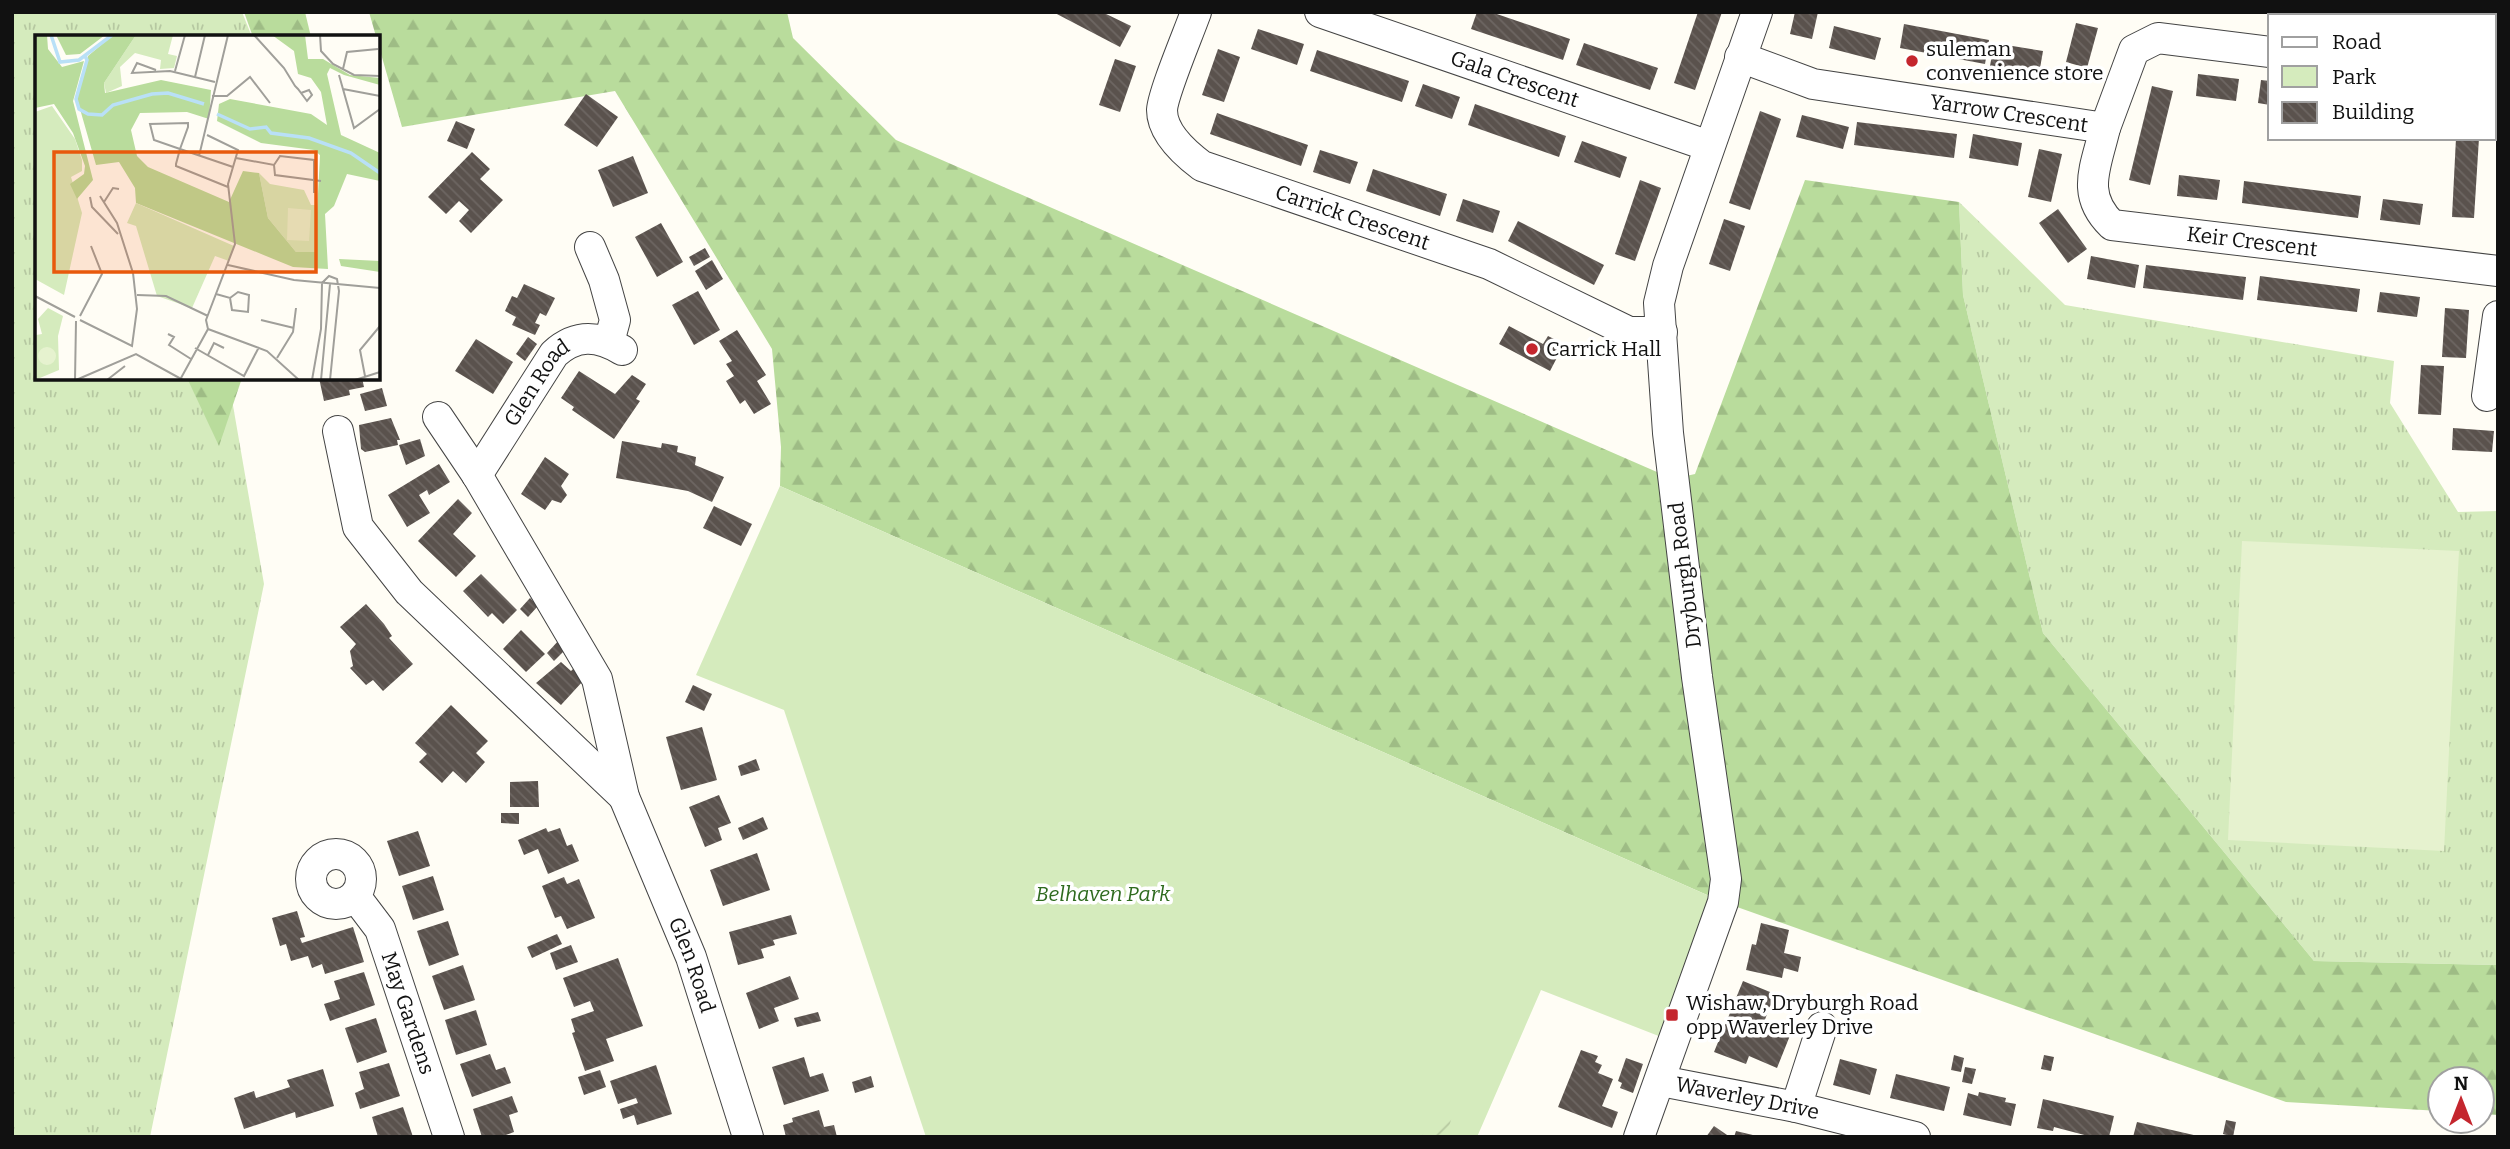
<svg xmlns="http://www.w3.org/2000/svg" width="2510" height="1149" font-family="Bitter,serif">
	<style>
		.grass { fill: url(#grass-tufts) }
		.forest { fill: url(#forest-firs) }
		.park { fill: #d5ebbd }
		.garden { fill: url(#garden-furrows) }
		.pitch { fill: #e6f2cf }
		.building { fill: url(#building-back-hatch) }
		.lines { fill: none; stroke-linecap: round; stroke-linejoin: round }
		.minor-casing { stroke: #444; stroke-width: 32 }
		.minor { stroke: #fff; stroke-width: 30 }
		.poi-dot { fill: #c4262e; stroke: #fff; stroke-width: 2.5 }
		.labels { text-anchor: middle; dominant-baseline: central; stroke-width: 7; stroke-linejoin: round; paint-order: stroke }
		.poi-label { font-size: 21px; fill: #111; stroke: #fff; text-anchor: start }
		.street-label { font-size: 21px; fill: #111; stroke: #fff }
		.park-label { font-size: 21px; font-style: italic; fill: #2f6b1f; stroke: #fff }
		.inset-river { fill: none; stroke: #b9e0f7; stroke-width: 3.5 }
		.inset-road { fill: none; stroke: #a09f9a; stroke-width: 2 }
		.view { fill: #e8590c; fill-opacity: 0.15; stroke: #e8590c; stroke-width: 3.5 }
		.inset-edge { fill: none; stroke: #111; stroke-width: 3.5 }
	</style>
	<defs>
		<pattern id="grass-tufts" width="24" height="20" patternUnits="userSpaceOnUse" patternTransform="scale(1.75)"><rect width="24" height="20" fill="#d5ebbd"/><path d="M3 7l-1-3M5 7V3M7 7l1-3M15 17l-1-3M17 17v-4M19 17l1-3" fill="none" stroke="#b6c8a1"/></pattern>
		<pattern id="forest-firs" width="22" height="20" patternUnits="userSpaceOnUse" patternTransform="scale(1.75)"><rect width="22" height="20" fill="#b9dc9c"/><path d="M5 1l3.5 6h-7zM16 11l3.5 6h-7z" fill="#9ebc85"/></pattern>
		<pattern id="garden-furrows" width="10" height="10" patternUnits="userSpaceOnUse" patternTransform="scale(1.75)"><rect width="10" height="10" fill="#d5ebbd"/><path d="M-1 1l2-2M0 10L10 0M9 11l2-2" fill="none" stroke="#b6c8a1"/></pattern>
		<pattern id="building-back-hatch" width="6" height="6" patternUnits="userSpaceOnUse" patternTransform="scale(1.75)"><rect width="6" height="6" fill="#5a524d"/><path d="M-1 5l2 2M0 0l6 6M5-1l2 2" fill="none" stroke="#6d6662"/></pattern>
	</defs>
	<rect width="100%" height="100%" fill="#fffdf5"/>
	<!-- grass -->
	<g class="grass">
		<path d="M12,12H242L252,37H37V378H224L231,394L264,584L150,1137H12Z"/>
		<path d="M1959,202L2065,305L2394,361L2390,403L2458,512L2498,511L2497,965L2314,961L2043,633L1963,295Z"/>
	</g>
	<!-- forest -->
	<g class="forest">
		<path d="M244,12H305L311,37H253Z"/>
		<path d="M369,12H787L793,38L896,140L1673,479L1695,474L1805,180L1959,202L1963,295L2043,633L2314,961L2496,965L2498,850V1115L2482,1114V1079H2440V1111L2286,1102L1723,902L780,486L781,447L772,349L615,91L402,127Z"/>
		<path d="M187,378H242L219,446Z"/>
	</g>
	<!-- park -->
	<path class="park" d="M780,486L1723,902L1674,1042L1541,990L1477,1137H926L784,710L696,675Z"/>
	<!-- garden -->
	<path class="garden" d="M1453,1113L1446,1137H1419Z"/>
	<!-- pitch -->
	<path class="pitch" d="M2242,541L2459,551L2444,851L2228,840Z"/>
	<!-- building -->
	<g class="building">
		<path d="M1053,12H1102L1131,26L1120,47Z"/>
		<path d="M1477,12H1491L1570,39L1563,60L1471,29Z"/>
		<path d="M1698,12H1722L1695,90L1674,83Z"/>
		<path d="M1795,12H1818L1812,39L1790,34Z"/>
		<rect x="2310" y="12" width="98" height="4"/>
		<path d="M2422,12H2459L2463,13V16H2422Z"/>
		<rect x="2494" y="17" width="4" height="21"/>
		<path d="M2076,23L2098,28L2087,68L2066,62Z"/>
		<path d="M1904,24L1989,40L1985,64L1900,48Z"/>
		<path d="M1834,26L1881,38L1875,60L1829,48Z"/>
		<path d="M1258,29L1304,44L1297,65L1251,49Z"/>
		<path d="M1584,43L1658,68L1650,90L1576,65Z"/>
		<path d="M1994,43L2043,51L2039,74L1990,66Z"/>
		<path d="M1218,49L1240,57L1224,102L1202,95Z"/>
		<path d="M1317,50L1409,81L1402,102L1310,71Z"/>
		<path d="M1115,59L1136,66L1120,112L1099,105Z"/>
		<path d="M2198,74L2239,79L2236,101L2196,96Z"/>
		<path d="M2261,80L2270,81V105L2258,103Z"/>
		<path d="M1423,84L1460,97L1452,119L1415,106Z"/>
		<path d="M2152,86L2173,91L2150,185L2129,180Z"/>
		<path d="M586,94L618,117L597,147L564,125Z"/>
		<path d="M1475,104L1566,136L1559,157L1468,125Z"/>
		<path d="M1760,111L1781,119L1750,210L1729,203Z"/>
		<path d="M1217,113L1308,145L1301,166L1210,134Z"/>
		<path d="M1802,115L1849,127L1843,149L1796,137Z"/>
		<path d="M456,121L475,129L467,149L447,141Z"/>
		<path d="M1857,122L1957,134L1954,158L1854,145Z"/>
		<path d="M1973,134L2022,143L2018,166L1969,158Z"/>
		<path d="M2456,138H2479L2474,218L2452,217Z"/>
		<path d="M1582,141L1627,157L1620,178L1574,162Z"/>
		<path d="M2039,149L2062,154L2051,202L2028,197Z"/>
		<path d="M1320,150L1358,162L1350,184L1313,172Z"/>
		<path d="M472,152L490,169L480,179L503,200L471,233L459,221L469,210L459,201L446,214L428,197Z"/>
		<path d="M633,156L648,193L613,207L598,170Z"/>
		<path d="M1373,169L1447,194L1440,216L1366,191Z"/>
		<path d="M2179,175L2220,180L2217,200L2177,196Z"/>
		<path d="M1640,180L1661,188L1635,261L1615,254Z"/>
		<path d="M2244,181L2361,196L2358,218L2242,203Z"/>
		<path d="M1463,199L1500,211L1493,233L1456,221Z"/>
		<path d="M2383,199L2423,204L2420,225L2380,220Z"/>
		<path d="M2058,209L2087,249L2068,263L2039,223Z"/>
		<path d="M1724,219L1745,226L1730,271L1709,264Z"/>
		<path d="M1518,221L1604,265L1594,285L1508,241Z"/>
		<path d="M661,223L683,262L657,277L635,237Z"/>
		<path d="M705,248L710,257L694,266L689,257Z"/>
		<path d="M2091,256L2139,265L2135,288L2087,279Z"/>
		<path d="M712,260L723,279L706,290L695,271Z"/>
		<path d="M2146,265L2246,277L2243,300L2143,288Z"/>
		<path d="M2260,276L2360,289L2357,312L2257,300Z"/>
		<path d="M524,284L555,298L546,316L540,313L535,323L540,325L535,335L512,325L516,317L505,311L512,296L517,298Z"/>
		<path d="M698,291L720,330L694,345L672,305Z"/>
		<path d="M2380,292L2420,297L2417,317L2377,312Z"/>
		<path d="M2445,308L2469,310L2466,358L2442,357Z"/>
		<path d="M1509,326L1543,344L1548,336L1558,341L1555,347L1561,350L1550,371L1499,344Z"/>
		<path d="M737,330L766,375L757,381L771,404L754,414L745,400L740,404L726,381L734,376L726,364L732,361L719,341Z"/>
		<path d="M528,337L537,344L525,361L516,354Z"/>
		<path d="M476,339L513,362L493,394L455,371Z"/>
		<path d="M2421,365L2444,366L2441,415L2418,414Z"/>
		<path d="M579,371L615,394L632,375L646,384L636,399L640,401L614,439L572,410L574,407L561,398Z"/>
		<path d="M319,378H362L364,387L349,390L350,395L324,401Z"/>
		<path d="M382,388L387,406L365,411L360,394Z"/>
		<path d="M391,418L400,440H397L398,445L365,452L361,449L359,425Z"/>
		<path d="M2453,428L2494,431L2492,452L2452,450Z"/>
		<path d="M420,439L425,456L406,465L399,445Z"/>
		<path d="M622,441L661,448L662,443L678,446L677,452L696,457L695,465L724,477L712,502L688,491L616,478Z"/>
		<path d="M545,457L569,474L561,486L567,495L561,503L552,500L545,510L521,494Z"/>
		<path d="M439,464L450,482L429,495L427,490L419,495L430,513L407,527L388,495Z"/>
		<path d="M458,499L472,513L453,534L476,556L456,577L418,541Z"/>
		<path d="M714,506L752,524L741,546L703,528Z"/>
		<path d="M481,574L517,610L503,624L492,613L488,617L463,591Z"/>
		<path d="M530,598L538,606L528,617L520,609Z"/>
		<path d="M366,604L384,624L392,636L389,638L413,664L383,691L373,680L366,685L350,668L353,666L350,651L356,644L340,627Z"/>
		<path d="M521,630L545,654L526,672L503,649Z"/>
		<path d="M561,638L567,648L554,661L547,653Z"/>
		<path d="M561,662L571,671L576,666L583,681L561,705L536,683Z"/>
		<path d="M693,685L712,694L704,711L685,702Z"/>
		<path d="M451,705L488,741L476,753L485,762L466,783L453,771L442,783L419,762L427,754L415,743Z"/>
		<path d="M702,727L717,780L681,790L666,737Z"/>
		<path d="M756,759L760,770L741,776L738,766Z"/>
		<path d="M538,781L539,807H510V782Z"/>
		<path d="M719,795L731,823L718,828L722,840L705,847L689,807Z"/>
		<path d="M501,813H519V824L501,823Z"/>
		<path d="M763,817L768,829L743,840L738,828Z"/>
		<path d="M546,828L548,832L560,828L567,846L572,844L579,861L548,874L538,849L524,855L518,840Z"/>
		<path d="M418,831L430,866L399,876L387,841Z"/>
		<path d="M757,853L770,890L723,906L710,870Z"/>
		<path d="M433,876L444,910L413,920L402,886Z"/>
		<path d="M564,877L567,884L579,879L595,918L567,929L561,916L555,918L542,886Z"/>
		<path d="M297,911L305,937L300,938L302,943L353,927L364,962L325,974L322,964L312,968L308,956L291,961L286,944L280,946L272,918Z"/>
		<path d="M791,915L797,934L773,940L775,945L761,949L764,958L738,965L729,932Z"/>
		<path d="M448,921L459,955L429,966L417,931Z"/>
		<path d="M1761,923L1789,930L1784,953L1801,957L1798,972L1784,968L1782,978L1746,970L1752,944L1756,945Z"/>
		<path d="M557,934L562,944L532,958L527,947Z"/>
		<path d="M571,945L578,962L556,970L550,953Z"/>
		<path d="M618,958L643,1026L606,1039L614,1061L585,1071L572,1033L575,1032L571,1019L594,1011L590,1001L574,1007L563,978Z"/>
		<path d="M463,965L475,1000L444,1010L432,976Z"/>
		<path d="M364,972L375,1005L330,1021L324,1004L340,999L334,981Z"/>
		<path d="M790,976L799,999L774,1008L779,1021L759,1029L746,993Z"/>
		<path d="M1743,981L1775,994L1764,1022L1791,1033L1777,1068L1749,1056L1746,1064L1714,1052Z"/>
		<path d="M476,1010L487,1045L456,1055L445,1020Z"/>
		<path d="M818,1012L821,1021L797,1027L794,1018Z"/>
		<path d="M376,1018L387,1052L357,1063L345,1028Z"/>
		<path d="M1581,1050L1598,1056L1595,1062L1602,1065L1598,1073L1613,1079L1602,1106L1618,1112L1612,1128L1558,1107Z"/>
		<path d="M490,1054L496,1070L505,1067L511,1083L472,1097L460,1064Z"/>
		<path d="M1954,1055L1964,1058L1961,1072L1951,1070Z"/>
		<path d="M2044,1055L2054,1057L2051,1071L2041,1069Z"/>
		<path d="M804,1057L810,1077L823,1073L829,1091L784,1105L772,1067Z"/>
		<path d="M1626,1058L1643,1064L1633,1093L1620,1088L1622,1083L1618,1081Z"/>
		<path d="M1840,1059L1877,1069L1870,1095L1833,1085Z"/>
		<path d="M389,1063L400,1096L360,1109L355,1093L364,1089L359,1072Z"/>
		<path d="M656,1065L672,1114L637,1125L634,1115L623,1119L620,1109L638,1103L636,1098L618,1104L610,1081Z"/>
		<path d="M1965,1067L1976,1069L1972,1084L1962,1082Z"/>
		<path d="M323,1069L334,1106L296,1118L295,1112L244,1129L234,1098L254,1091L256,1098L290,1087L287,1080Z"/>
		<path d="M600,1070L606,1087L584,1095L578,1077Z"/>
		<path d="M1896,1074L1950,1087L1944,1111L1890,1098Z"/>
		<path d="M871,1076L874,1087L855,1093L852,1082Z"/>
		<path d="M1979,1092L2006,1098L2005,1102L2016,1104L2011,1126L1963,1115L1968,1093L1978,1096Z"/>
		<path d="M512,1096L518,1112L509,1115L514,1132L500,1137H482L473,1109Z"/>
		<path d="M2043,1099L2114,1116L2109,1137H2092L2054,1127L2053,1131L2037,1128Z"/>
		<path d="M403,1107L413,1137H378L372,1117Z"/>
		<path d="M819,1110L824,1127L834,1125L837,1137H786L783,1125L793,1122L792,1118Z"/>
		<path d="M2226,1120L2236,1122L2233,1137L2223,1134Z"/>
		<path d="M2137,1122L2198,1136V1137H2133Z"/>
		<path d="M1714,1126L1730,1137H1706Z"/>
		<path d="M1736,1131L1757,1136L1756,1137H1734Z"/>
	</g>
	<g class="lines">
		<defs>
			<g id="minor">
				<path id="s1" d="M1196,12C1189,32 1163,93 1162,110C1162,133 1186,154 1202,166L1489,264L1629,332H1662"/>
				<path id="s2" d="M1320,12L1709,146"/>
				<path id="s3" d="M1740,57L1813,84L2105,128L2134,50L2158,38L2270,52"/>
				<path d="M2494,81L2498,83"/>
				<path id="s4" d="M2105,128C2096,167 2080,194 2112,225L2498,271"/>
				<path d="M590,247L604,280L615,320L609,342"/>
				<path d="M2487,396L2498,316"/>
				<path id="s5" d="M438,417L477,475L597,679L624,797L691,957L748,1137"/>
				<path d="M338,431L358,527L409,592L624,797"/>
				<path id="s6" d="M477,475L554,354C576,334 597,335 622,350"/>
				<circle cx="336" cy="879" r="25"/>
				<path id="s7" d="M355,896L380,929L449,1137"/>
				<path id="s8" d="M1661,1081L1796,1107L1915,1137"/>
				<path d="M1796,1107L1822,1027"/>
				<path d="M1639,1137L1723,902L1726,879L1697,677L1668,433L1659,303L1668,266L1757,12"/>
			</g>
		</defs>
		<!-- minor casing -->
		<use href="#minor" class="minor-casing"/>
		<!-- minor -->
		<use href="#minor" class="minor"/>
	</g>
	<!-- markers -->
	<g class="poi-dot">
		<circle cx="1912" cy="61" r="7"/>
		<circle cx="1532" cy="349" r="7"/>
		<rect x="1665" y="1008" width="14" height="14" rx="3.5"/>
	</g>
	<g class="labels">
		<!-- poi labels -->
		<g class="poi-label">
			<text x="1926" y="49">suleman<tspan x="1926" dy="24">convenience store</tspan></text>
			<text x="1546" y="349">Carrick Hall</text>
			<text x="1686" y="1003">Wishaw, Dryburgh Road<tspan x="1686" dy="24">opp Waverley Drive</tspan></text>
		</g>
		<!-- street labels -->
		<g class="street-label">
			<text stroke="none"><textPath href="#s2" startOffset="206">Gala Crescent</textPath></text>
			<text stroke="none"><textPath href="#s3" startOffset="276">Yarrow Crescent</textPath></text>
			<text stroke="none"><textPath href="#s1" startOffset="334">Carrick Crescent</textPath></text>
			<text stroke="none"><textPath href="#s4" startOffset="245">Keir Crescent</textPath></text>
			<text stroke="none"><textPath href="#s6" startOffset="110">Glen Road</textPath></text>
			<text transform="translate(1685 575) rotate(-97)">Dryburgh Road</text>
			<text stroke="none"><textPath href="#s5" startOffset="609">Glen Road</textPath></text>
			<text stroke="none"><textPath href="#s7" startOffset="130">May Gardens</textPath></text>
			<text stroke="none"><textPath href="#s8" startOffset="88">Waverley Drive</textPath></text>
		</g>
		<!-- park labels -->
		<g class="park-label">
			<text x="1103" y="894">Belhaven Park</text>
		</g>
	</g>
	<!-- overview -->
	<g transform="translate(35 35)">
		<rect width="345" height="345" fill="#fffdf5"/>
		<path d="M101,0H138L133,19L142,21L139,33L125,34L126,25L100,18L85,32L87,51L71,58L69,48ZM17,71L40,104L47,125V136L36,142L47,178L29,260L0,244V77ZM224,138L235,149L269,155L276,170H280V218L261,217L233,183Z" fill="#d5ebbd"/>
		<path d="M0,0H12L13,14L27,32L49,26L38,66L58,145L42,164L35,149L49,139L50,131L38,98L19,69L0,73ZM21,0H70L45,19L31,20ZM78,0H101L69,48L70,58L126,45L176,55L174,84L152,77L105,78L96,95L102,121L113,132L194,167L208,136L224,138L233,183L261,217H280L285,120L279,115L226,108L182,86L184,69L195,64L276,79L292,90L286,57L276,43L263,39L259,16L237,0H270L273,24H288L315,40L345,43V50L309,40L295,33L292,39L306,100L345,118V146L312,139L299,171L290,179L293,234L258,232L101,168L100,153L84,127L61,130L41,60L53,21ZM304,224L345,226V237L306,231Z" fill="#b9dc9c"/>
		<path d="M101,168L199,211L194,226L180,221L157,273L122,261L101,191L92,188ZM13,273L28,281L23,301L24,335L0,345L1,300L7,299L3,284Z" fill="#d5ebbd"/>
		<path d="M253,173L276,175L274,206L252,205ZM3 321a9 9 0 1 1 18 0a9 9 0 1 1-18 0Z" fill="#e6f2cf"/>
		<path class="inset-river" d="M16,0L25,27L44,25L77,0M50,21L52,25L41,64L44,74L53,79L67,80L78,70L117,59L133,58L169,69M182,79L215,94L231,92L236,98L274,103L316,118L345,138"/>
		<path class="inset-road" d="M219,0L249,33L260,51L263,54L272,66L277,60L274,55L266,58M285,0L286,16L298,29L319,40L345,41M308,34L312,17L343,14M121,35L102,28L97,38L135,36L180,47M140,36L150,0M304,40L319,93L345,74M160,42L170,0M308,54L345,61M177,61H192L215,42L235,68M164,121L193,0M201,123L239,130L245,121L279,125V158M239,130L240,140L286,146M193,152L141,131V129L145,114L153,92V88L115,89L119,105L145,114L198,132M55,162L57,172L83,199M69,167L78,153L84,154M193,230L259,245L345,253M181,259L195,263L203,257L214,260L213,277L197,275L195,263M102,260L131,261L173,281M0,261L40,282M45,281L67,239L56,211M45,285L97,311L102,274L98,238L82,188L65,161M226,285L259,293M173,294L232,316L264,345M133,299L139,302L134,310L156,324M160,313L209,341L224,312M173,320L179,308L189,313M242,323L258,297L261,273M330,341L325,315L345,291M146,343L173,294L171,285L200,209L193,149L203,115L172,100M40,345L41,286M41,345L101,319L148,345M72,345L90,331M277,345L286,294L287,248L294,241L302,244L304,256L295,345M286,345L295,249M320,345L345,337"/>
		<path class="view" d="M19,117H281V237H19Z"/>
		<rect width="345" height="345" class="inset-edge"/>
	</g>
	<!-- border -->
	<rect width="2510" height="1149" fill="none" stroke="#111111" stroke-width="28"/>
	<!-- legend -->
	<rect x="2268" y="14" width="228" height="126" fill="#ffffff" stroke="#a0a0a0" stroke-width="2"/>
	<rect x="2282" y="37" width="35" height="10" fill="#ffffff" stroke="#a0a0a0" stroke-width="2"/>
	<text x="2332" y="49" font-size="21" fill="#111111">Road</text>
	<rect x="2282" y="66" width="35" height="21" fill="#d5ebbd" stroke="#a0a0a0" stroke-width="2"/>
	<text x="2332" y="84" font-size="21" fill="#111111">Park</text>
	<rect x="2282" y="102" width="35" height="21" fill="url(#building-back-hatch)" stroke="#a0a0a0" stroke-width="2"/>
	<text x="2332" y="119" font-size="21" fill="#111111">Building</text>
	<!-- north arrow -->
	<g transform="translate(2461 1100)"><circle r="33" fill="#ffffff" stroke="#a0a0a0" stroke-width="2"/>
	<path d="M0-5L12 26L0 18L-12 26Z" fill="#c4262e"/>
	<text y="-10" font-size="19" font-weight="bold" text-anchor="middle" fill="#111111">N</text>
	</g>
</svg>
